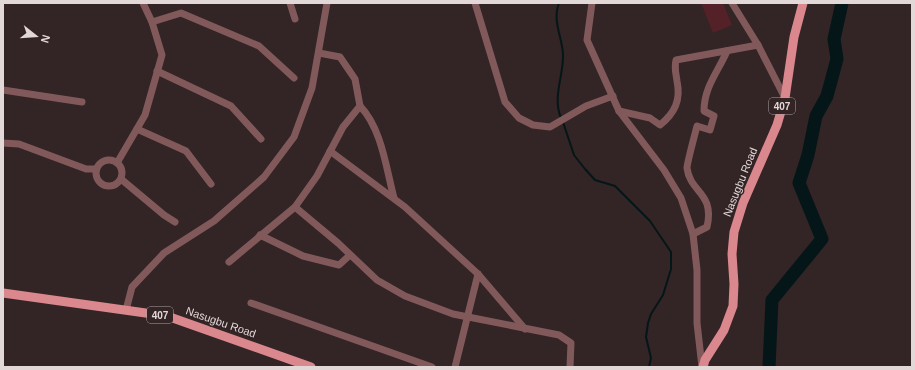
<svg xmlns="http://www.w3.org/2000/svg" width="915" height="370" font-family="Arial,sans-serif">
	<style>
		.green { fill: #542128 }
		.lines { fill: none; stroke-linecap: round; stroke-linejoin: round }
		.stream { stroke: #051618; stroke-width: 2 }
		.river { stroke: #051618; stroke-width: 13 }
		.minor { stroke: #82595b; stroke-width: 7 }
		.major { stroke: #da878d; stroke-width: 9 }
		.labels { text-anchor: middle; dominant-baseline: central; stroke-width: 3; stroke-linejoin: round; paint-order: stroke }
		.shield { fill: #332425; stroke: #aea2a2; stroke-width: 1 }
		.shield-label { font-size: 10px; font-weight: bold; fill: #e3d8d8 }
		.street-label { font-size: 11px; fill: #e3d8d8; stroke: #332425 }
	</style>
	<rect width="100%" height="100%" fill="#332425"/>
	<!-- green -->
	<path class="green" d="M701,3H723L732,25L713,33Z"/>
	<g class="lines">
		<!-- stream -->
		<g class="stream">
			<path d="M559,3C552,21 562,36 563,54C564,75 552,97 561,118"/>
			<path d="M563,122L574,155L585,169L595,180L615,186L650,221L671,252V269L663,295L651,314L648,323L646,337L651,358L649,367"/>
		</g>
		<!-- river -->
		<path class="river" d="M769,367L772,300L822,239L799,183L808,155L816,116L827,96L837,59L834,39L842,3"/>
		<!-- minor -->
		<g class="minor">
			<path d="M290,3L295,19"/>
			<path d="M475,3L505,102L519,118L533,125L550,127L586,106L613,96"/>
			<path d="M592,3L587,40L619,111L664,170L681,198L693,234L697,270V323L702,367"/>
			<path d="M732,3L758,45L785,98"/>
			<path d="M152,22L181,13L259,46L294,78"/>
			<path d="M157,71L231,106L261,139"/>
			<path d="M3,90L82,102"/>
			<path d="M360,106C382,129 386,168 394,198"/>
			<path d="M619,111L650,118L660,125C675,113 681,100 677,81C676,73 674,69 676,60L758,45"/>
			<path d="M137,129L186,151L211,184"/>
			<path d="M3,143L19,144L86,169H96"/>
			<path d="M330,151L405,207L478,274L525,329"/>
			<circle cx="109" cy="173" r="13"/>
			<path d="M117,163L145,115L162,55L152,22L143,3"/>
			<path d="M121,179L164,215L175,222"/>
			<path d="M295,207L338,243L377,280L405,296L453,314L559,335L571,343L570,367"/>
			<path d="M693,234L707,227C715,192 690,193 687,168C687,163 695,134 697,126L710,130L714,116L704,111C704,87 718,72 727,51"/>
			<path d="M260,235L303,256L339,265L350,255"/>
			<path d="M229,262L295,207L317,176L343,127L360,106L355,79L340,57L319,53"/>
			<path d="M251,303L432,367"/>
			<path d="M126,310L132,287L164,253L214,221L264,177L294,137L312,88L327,3"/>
			<path d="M455,367L478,274"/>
		</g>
		<!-- major -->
		<g class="major">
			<path d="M3,293L167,316L311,367"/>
			<path d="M703,367L705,360L724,330L733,306L734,284L732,254L734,232L743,203L777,125L785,98L794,37L803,3"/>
		</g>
	</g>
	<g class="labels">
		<!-- shield labels -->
		<g class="shield">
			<rect x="769" y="98" width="26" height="16" rx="3"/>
			<rect x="147" y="307" width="26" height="16" rx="3"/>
		</g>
		<g class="shield-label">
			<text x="782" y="106">407</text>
			<text x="160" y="315">407</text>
		</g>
		<!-- street labels -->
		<g class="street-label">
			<text transform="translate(740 182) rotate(-68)">Nasugbu Road</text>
			<text transform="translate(221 322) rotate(19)">Nasugbu Road</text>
		</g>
	</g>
	<!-- border -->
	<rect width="915" height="370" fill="none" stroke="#e3d8d8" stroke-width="8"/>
	<!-- north arrow -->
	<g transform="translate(36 36) rotate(107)" stroke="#332425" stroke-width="3" paint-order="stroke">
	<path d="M0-3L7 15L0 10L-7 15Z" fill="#e3d8d8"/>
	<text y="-6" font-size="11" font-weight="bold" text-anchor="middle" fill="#e3d8d8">N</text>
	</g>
</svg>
